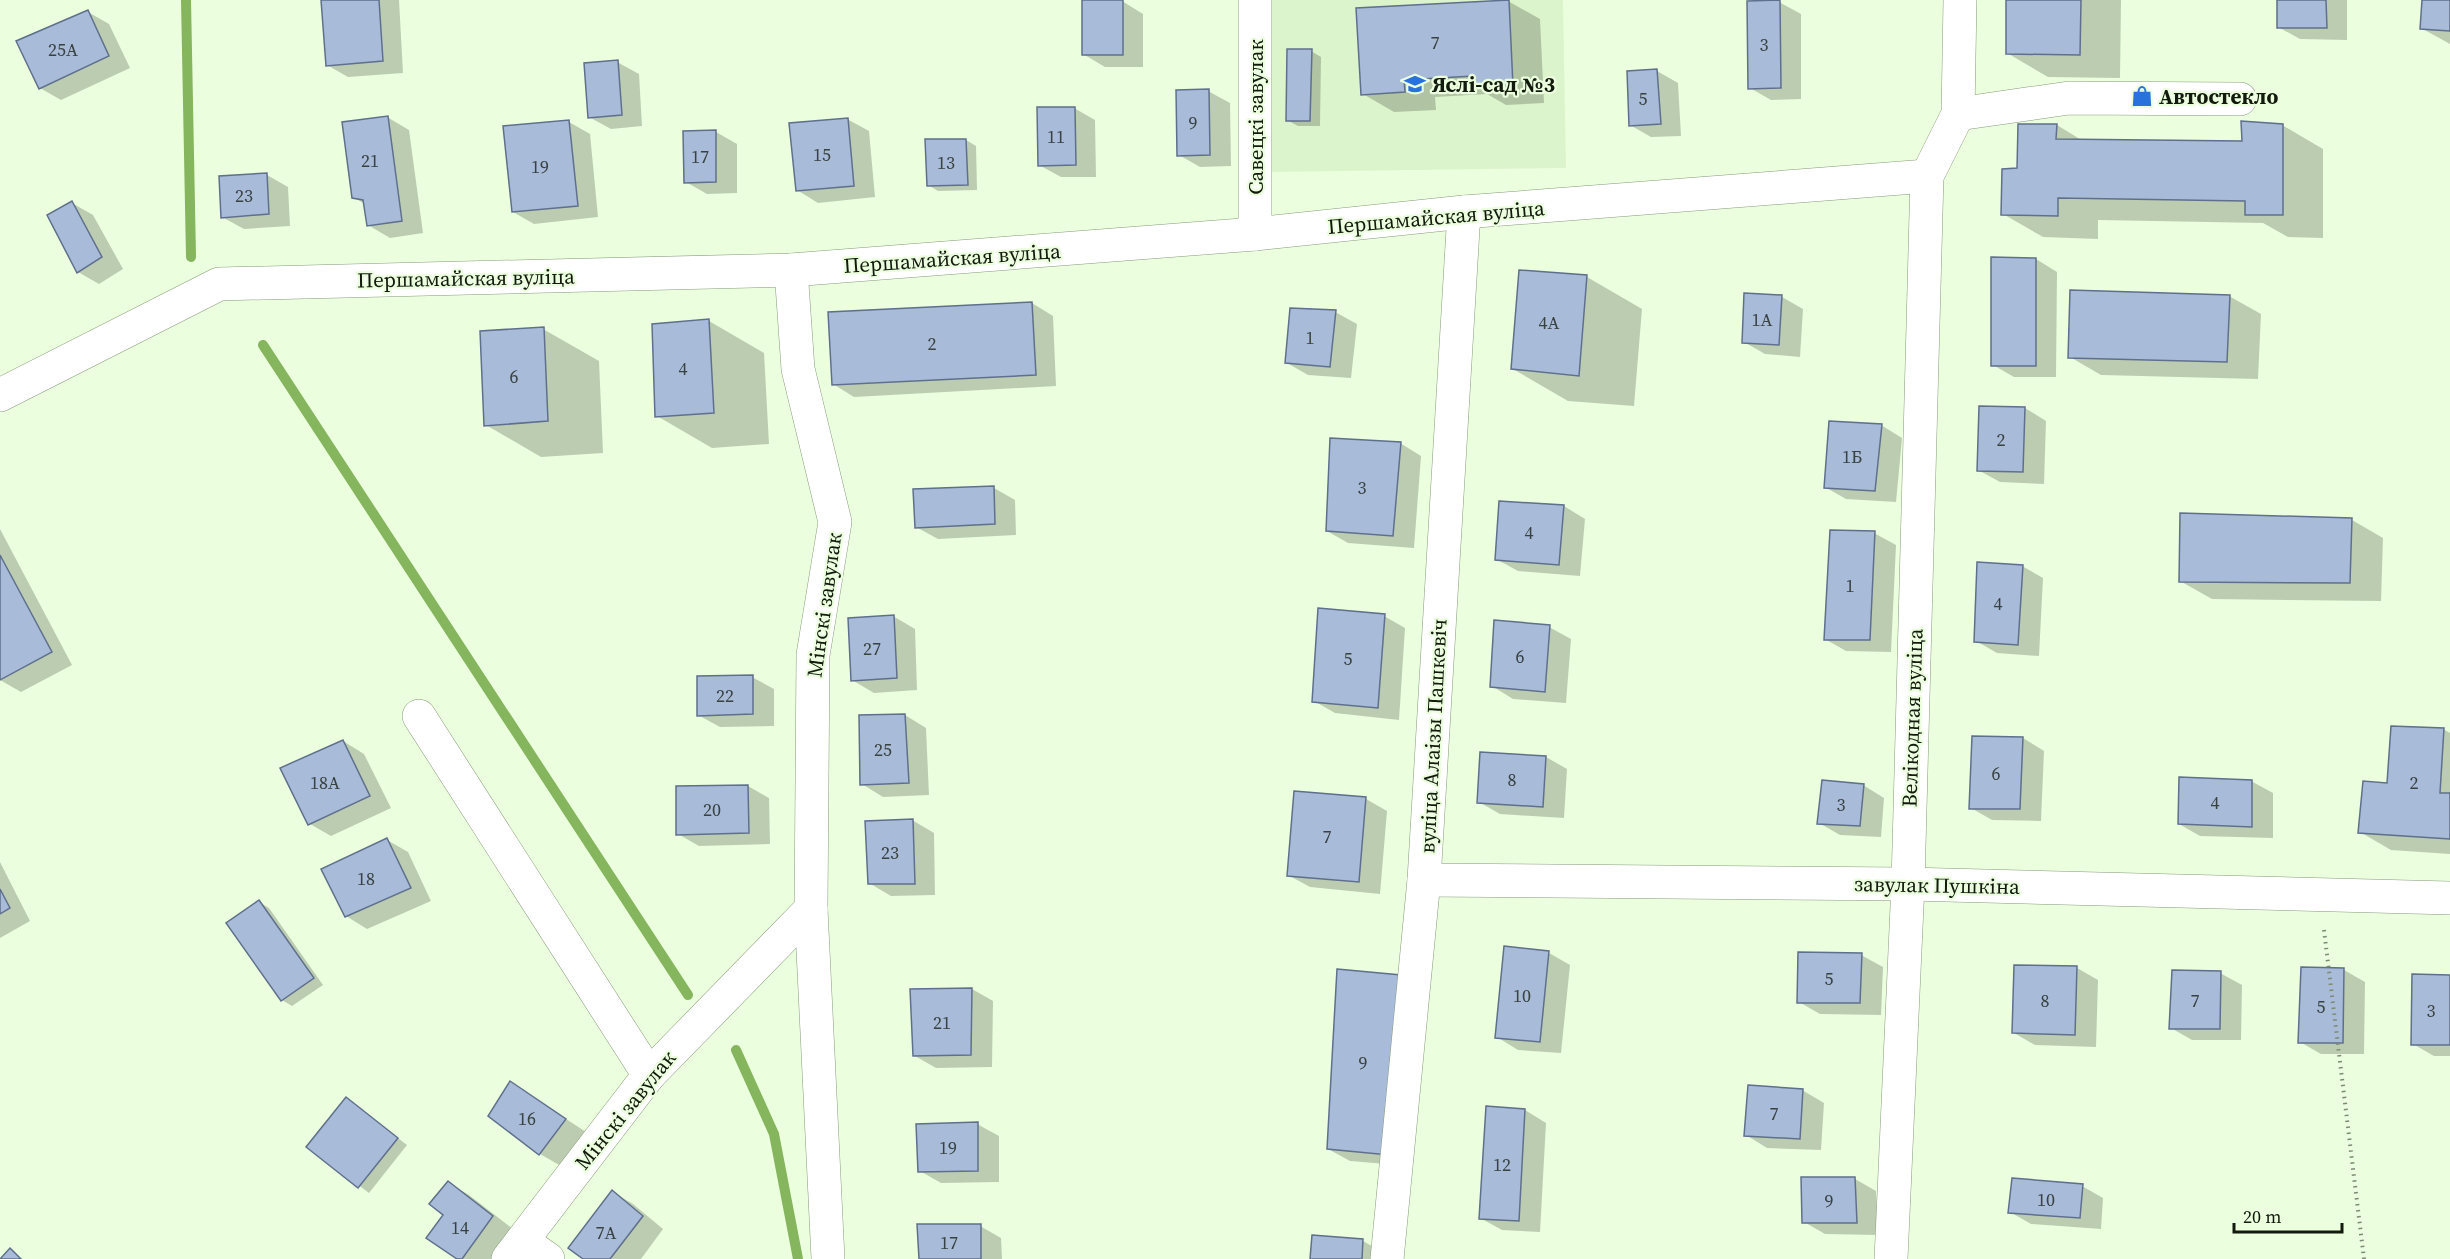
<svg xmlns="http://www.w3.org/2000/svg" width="2450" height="1259" font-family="'Source Serif 4',serif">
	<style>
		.built { fill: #dcf4cc }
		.shadow { fill: #0003 }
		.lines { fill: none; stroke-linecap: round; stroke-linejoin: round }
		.stream { stroke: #85b55d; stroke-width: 10 }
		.building { fill: #a8bbd9; stroke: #5f708c; stroke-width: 1.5 }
		.minor-casing { stroke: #889a7c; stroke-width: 34 }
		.path { stroke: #7d8b74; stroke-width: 4; stroke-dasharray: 1.5 4.5; stroke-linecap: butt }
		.minor { stroke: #fff; stroke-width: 33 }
		.labels { text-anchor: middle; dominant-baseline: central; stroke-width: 4.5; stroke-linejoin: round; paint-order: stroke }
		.number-label { font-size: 18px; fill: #384240 }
		.poi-label { font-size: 21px; font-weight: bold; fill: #12190d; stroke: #ebffde; text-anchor: start }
		.street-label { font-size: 21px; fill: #12190d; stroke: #ebffde }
	</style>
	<rect width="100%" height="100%" fill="#ebffde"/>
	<!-- built -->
	<path class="built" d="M1265,0H1563L1566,168L1268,172Z"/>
	<!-- shadow -->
	<g class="shadow">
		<path d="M323,0H399L403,73L348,77L327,65Z"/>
		<path d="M2008,0H2121L2120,78L2048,77L2007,53Z"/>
		<path d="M2278,0H2347V40L2300,39L2278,27Z"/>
		<path d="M2423,0H2450V44L2421,28Z"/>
		<path d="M1122,1L1143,14V67H1105L1083,54Z"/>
		<path d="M1508,1L1540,19L1544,103L1506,105L1487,94L1435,97L1436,110L1394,112L1363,94Z"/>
		<path d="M1779,2L1801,14V99L1771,100L1750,88Z"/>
		<path d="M88,12L109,24L130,68L61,100L40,88Z"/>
		<path d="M1311,51L1321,57L1320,126H1298L1287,120Z"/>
		<path d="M617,62L639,74L642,126L611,129L589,117Z"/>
		<path d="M1657,71L1678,83L1681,136L1651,137L1630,125Z"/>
		<path d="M1208,91L1230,103L1231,166L1200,167L1179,155Z"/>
		<path d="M1074,108L1095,120L1096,177H1061L1039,165Z"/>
		<path d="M387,117L409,130L423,233L390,238L368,225L365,204L353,197Z"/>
		<path d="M847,119L869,131L875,197L818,203L797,190Z"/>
		<path d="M569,122L590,134L598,217L534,224L513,212Z"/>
		<path d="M2057,125L2083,141L2243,142L2282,125L2323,149V238L2288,237L2263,223L2098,220V239L2043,237L2003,214L2019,169Z"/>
		<path d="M716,132L737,144V193L707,194L686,182Z"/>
		<path d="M966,140L976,146L977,190L938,191L928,185L927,141Z"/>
		<path d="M267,175L288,187L290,226L244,229L222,217L221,178Z"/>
		<path d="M72,203L93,215L123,269L99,284L78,272Z"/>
		<path d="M2036,259L2057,272L2056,377H2014L1993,365Z"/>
		<path d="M1587,277L1642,309L1634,406L1568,401L1513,369Z"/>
		<path d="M2229,296L2261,314L2258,379L2101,375L2070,357Z"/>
		<path d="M1782,297L1803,309L1800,357L1765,354L1744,342Z"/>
		<path d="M1032,303L1053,316L1056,386L854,397L833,384Z"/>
		<path d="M1335,312L1357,324L1351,378L1308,375L1287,363Z"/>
		<path d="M709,321L764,353L769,444L712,448L657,416Z"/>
		<path d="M543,329L599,361L603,453L541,457L486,425Z"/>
		<path d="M2025,408L2046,421L2044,484L2000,482L1978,470Z"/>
		<path d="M1881,425L1902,438L1896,502L1846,499L1825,487Z"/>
		<path d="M1400,443L1421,456L1414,548L1348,543L1327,531Z"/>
		<path d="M994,488L1015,500L1016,535L938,539L916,527Z"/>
		<path d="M1564,506L1585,519L1580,576L1518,571L1496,559Z"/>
		<path d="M2352,520L2383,538L2381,601L2212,599L2180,581Z"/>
		<path d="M0,529L72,665L21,692L0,680Z"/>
		<path d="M1874,533L1896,545L1891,652L1846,651L1825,639Z"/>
		<path d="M2022,566L2043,578L2039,656L1997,653L1976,641Z"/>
		<path d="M893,616L915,629L917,690L874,693L852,680Z"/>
		<path d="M1384,616L1405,628L1399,720L1335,713L1314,701Z"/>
		<path d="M1549,627L1571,639L1566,703L1513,699L1492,686Z"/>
		<path d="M752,677L774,689V726L720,727L698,715Z"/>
		<path d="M905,715L926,728L929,795L883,797L862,784Z"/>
		<path d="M2443,729L2450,733V854L2391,850L2360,832L2388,784Z"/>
		<path d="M2023,738L2044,751L2041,821L1992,820L1971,808Z"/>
		<path d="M343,741L364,754L391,808L331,836L310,824Z"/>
		<path d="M1481,753L1546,757L1567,769L1564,818L1500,814L1479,802Z"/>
		<path d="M2251,781L2273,793V838L2200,836L2179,824Z"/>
		<path d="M1863,785L1884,798L1881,837L1840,835L1819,823Z"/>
		<path d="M748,786L769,798L770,844L699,846L678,834Z"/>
		<path d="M1366,799L1387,811L1380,894L1310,887L1288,875Z"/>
		<path d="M912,820L934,833L935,895L891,896L869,883Z"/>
		<path d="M387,840L408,852L431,901L367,929L346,916Z"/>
		<path d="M0,862L30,921L0,938Z"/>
		<path d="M259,902L269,908L323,985L292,1006L282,1000Z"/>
		<path d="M1549,953L1570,965L1561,1053L1518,1050L1497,1037Z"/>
		<path d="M1861,955L1883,967L1881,1015L1820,1014L1799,1002Z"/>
		<path d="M2077,968L2098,980L2096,1047L2035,1045L2014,1033Z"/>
		<path d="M2344,970L2365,982L2364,1054H2321L2300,1042Z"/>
		<path d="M1338,971L1410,1166L1350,1161L1328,1149Z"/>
		<path d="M2220,973L2242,985L2241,1040H2192L2171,1028Z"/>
		<path d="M2450,977V1056H2434L2413,1044Z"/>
		<path d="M972,989L993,1001L992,1067L936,1068L915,1056Z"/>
		<path d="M511,1083L586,1132L561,1166L540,1154Z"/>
		<path d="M1802,1090L1824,1103L1821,1150L1767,1148L1746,1135Z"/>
		<path d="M347,1099L407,1145L369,1193L308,1147Z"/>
		<path d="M1525,1110L1546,1123L1540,1232L1502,1230L1480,1218Z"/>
		<path d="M977,1124L999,1136V1182L941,1183L920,1171Z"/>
		<path d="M1855,1179L1876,1191L1878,1235L1825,1234L1804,1222Z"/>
		<path d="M448,1183L469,1195L513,1229L492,1259H460L445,1214Z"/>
		<path d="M2082,1186L2103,1198L2101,1229L2031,1224L2010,1212Z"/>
		<path d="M612,1192L633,1204L663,1229L641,1259H585Z"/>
		<path d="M980,1226L1001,1238L1002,1259H920Z"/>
		<path d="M1314,1237L1363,1241L1384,1253V1259H1312Z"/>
	</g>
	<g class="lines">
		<!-- stream -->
		<g class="stream">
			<path d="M186,0L191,257"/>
			<path d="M263,345L688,995"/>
			<path d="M736,1050L774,1134L798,1259"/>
		</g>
	</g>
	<!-- building -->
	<g class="building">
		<path d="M321,0H379L383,61L326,66Z"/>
		<rect x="1082" y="0" width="41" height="55"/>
		<path d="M1509,0L1513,86L1473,88V76L1404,80L1405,92L1361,95L1356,8Z"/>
		<path d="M1780,0L1781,88L1748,89L1747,1Z"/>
		<path d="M2006,0H2081L2080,55L2006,54Z"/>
		<path d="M2277,0H2326L2327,28H2277Z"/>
		<path d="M2422,0H2450V31L2420,29Z"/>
		<path d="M88,10L109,56L39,89L16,41Z"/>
		<path d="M1287,49H1312L1310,121H1286Z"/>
		<path d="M618,60L622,115L588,118L584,63Z"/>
		<path d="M1657,69L1661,124L1629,126L1627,71Z"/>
		<path d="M1209,89L1210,155L1177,156L1176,90Z"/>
		<path d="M1037,107H1075L1076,165L1038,166Z"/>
		<path d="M388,116L402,221L367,226L363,200L352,198L342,122Z"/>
		<path d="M848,118L854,186L796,191L789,123Z"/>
		<path d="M569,120L578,206L512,212L503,126Z"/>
		<path d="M2241,121L2283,124V215H2245V201L2058,198V216L2001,215L2002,169L2017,168L2018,124H2057L2056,139L2242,141Z"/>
		<path d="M716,130V182L684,183L683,131Z"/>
		<path d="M925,139H966L968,185L927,186Z"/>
		<path d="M267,173L269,214L221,218L219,176Z"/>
		<path d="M72,201L102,257L77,273L47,215Z"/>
		<path d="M1991,257L2036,258V366H1991Z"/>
		<path d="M1519,270L1587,275L1579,376L1511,369Z"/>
		<path d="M2070,290L2230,295L2227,362L2068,358Z"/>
		<path d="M1744,293L1782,295L1779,345L1742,343Z"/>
		<path d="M1032,302L1036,375L832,385L828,312Z"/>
		<path d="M1290,308L1336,310L1330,367L1285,363Z"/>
		<path d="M709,319L714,413L655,417L652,324Z"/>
		<path d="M544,327L548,421L484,426L480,331Z"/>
		<path d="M1979,406L2025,407L2023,472L1977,471Z"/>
		<path d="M1829,421L1882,424L1875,491L1824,488Z"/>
		<path d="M1330,438L1401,442L1393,536L1326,531Z"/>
		<path d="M994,486L995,524L915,528L913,489Z"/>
		<path d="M1499,501L1564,505L1559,565L1495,560Z"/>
		<path d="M2180,513L2352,518L2350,583L2179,582Z"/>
		<path d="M1830,530L1875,531L1870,640H1824Z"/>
		<path d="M0,555L52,652L0,680Z"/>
		<path d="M1977,562L2023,565L2018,645L1974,642Z"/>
		<path d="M1318,608L1385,614L1378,708L1312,702Z"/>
		<path d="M894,615L897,678L851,681L848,618Z"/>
		<path d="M1494,620L1550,625L1545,692L1490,687Z"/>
		<path d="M753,675V714L697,716V676Z"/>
		<path d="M905,714L909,783L860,785L859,715Z"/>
		<path d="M2391,726L2444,728L2440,793H2450V839L2358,833L2363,781L2387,783Z"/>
		<path d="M1972,736L2023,737L2020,809H1969Z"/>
		<path d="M343,740L370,796L308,825L280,768Z"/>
		<path d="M1480,752L1546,756L1543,807L1477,803Z"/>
		<path d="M2179,777L2252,780V827L2178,824Z"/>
		<path d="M1822,780L1864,784L1860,826L1817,824Z"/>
		<path d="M748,785L749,833L676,835V786Z"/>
		<path d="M1294,791L1366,797L1359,882L1287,876Z"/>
		<path d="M913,819L915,884H868L865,821Z"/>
		<path d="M387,838L411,888L345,917L321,869Z"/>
		<path d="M0,889L10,908L0,914Z"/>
		<path d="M259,900L314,978L281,1001L226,923Z"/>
		<path d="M1504,946L1549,951L1540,1042L1495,1038Z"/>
		<path d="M1798,952L1862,953L1860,1003H1797Z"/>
		<path d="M2014,965L2077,966L2075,1035L2012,1033Z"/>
		<path d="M2301,967L2344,968L2343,1043H2298Z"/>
		<path d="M1337,969L1401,975L1389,1155L1327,1149Z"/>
		<path d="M2172,970L2221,971L2220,1029H2169Z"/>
		<path d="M2412,974L2450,975V1045H2411Z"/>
		<path d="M972,988L971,1055L913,1056L910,989Z"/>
		<path d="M510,1081L566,1119L539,1155L488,1116Z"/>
		<path d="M1748,1085L1803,1089L1800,1139L1744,1136Z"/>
		<path d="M346,1097L398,1138L358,1188L306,1147Z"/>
		<path d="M1486,1106L1525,1109L1519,1221L1479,1219Z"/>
		<path d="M978,1122V1171L918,1172L916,1124Z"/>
		<path d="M1801,1177H1855L1857,1223H1802Z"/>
		<path d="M2012,1178L2083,1184L2080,1218L2008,1213Z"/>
		<path d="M448,1181L493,1216L462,1259H457L426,1238L443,1215L429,1204Z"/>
		<path d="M612,1190L643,1216L610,1259H583L568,1248Z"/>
		<path d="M917,1224H981V1259H919Z"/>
		<path d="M1312,1235L1363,1239L1362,1259H1310Z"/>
		<path d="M10,1248L21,1259H0Z"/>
	</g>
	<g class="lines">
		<defs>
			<g id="minor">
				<path d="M1255,0V234"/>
				<path d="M1958,114L2069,98L2240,99"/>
				<path d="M0,395L219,284L791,270L1255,234L1464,212L1927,176"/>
				<path d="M419,716L649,1075"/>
				<path d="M1424,880L1908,884L2450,898"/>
				<path d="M811,909L828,1259"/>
				<path d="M522,1241L548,1259"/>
				<path d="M508,1259L649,1075L811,909L813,655L835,522L798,369L791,270"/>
				<path d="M1387,1259L1424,880L1464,212"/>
				<path d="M1891,1259L1908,884L1927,176L1958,114L1960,0"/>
			</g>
		</defs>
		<!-- minor casing -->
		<use href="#minor" class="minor-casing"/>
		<!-- path -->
		<path class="path" d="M2324,930L2364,1259"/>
		<!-- minor -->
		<use href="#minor" class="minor"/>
	</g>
	<!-- icons -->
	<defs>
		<symbol id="school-bare" viewBox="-9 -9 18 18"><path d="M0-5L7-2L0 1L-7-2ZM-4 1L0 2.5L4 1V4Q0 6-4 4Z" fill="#2971dd" stroke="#ebffde" stroke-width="2.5" paint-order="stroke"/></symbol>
		<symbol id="shop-bare" viewBox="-9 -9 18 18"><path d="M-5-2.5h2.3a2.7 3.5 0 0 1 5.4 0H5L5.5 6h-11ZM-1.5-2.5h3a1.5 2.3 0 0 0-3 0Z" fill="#2971dd" stroke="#ebffde" stroke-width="2.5" paint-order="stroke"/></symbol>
	</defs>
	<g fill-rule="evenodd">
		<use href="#school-bare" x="1400" y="69" width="30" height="30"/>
		<use href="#shop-bare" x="2127" y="81" width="30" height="30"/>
	</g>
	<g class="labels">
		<!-- number labels -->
		<g class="number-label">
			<text x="1435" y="42">7</text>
			<text x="1764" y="44">3</text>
			<text x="63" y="49">25А</text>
			<text x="1643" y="98">5</text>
			<text x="1193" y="122">9</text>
			<text x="1056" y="136">11</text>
			<text x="822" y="154">15</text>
			<text x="700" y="156">17</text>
			<text x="370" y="160">21</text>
			<text x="946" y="162">13</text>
			<text x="540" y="166">19</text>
			<text x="244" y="195">23</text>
			<text x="1762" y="319">1А</text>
			<text x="1549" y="322">4А</text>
			<text x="1310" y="337">1</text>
			<text x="932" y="343">2</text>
			<text x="683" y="368">4</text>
			<text x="514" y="376">6</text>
			<text x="2001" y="439">2</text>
			<text x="1852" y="456">1Б</text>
			<text x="1362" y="487">3</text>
			<text x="1529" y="532">4</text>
			<text x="1850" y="585">1</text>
			<text x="1998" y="603">4</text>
			<text x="872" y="648">27</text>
			<text x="1520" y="656">6</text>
			<text x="1348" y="658">5</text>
			<text x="725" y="695">22</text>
			<text x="883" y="749">25</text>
			<text x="1996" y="773">6</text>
			<text x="1512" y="779">8</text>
			<text x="325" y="782">18А</text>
			<text x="2414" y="782">2</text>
			<text x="2215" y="802">4</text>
			<text x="1841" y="804">3</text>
			<text x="712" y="809">20</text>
			<text x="1327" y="836">7</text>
			<text x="890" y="852">23</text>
			<text x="366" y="878">18</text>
			<text x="1829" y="978">5</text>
			<text x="1522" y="995">10</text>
			<text x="2045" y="1000">8</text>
			<text x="2195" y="1000">7</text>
			<text x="2321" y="1006">5</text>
			<text x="2431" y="1010">3</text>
			<text x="942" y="1022">21</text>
			<text x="1363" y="1062">9</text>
			<text x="1774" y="1113">7</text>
			<text x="527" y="1118">16</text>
			<text x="948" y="1147">19</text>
			<text x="1502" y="1164">12</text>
			<text x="2046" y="1199">10</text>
			<text x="1829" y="1200">9</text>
			<text x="460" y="1227">14</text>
			<text x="606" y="1232">7А</text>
			<text x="949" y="1242">17</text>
		</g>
		<!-- poi labels -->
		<g class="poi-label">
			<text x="1432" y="84">Яслі-сад №3</text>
			<text x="2159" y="96">Автостекло</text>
		</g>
		<!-- street labels -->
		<g class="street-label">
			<text transform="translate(1255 117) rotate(-90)">Савецкі завулак</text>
			<text transform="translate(1436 217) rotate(-5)">Першамайская вуліца</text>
			<text transform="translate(952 258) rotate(-4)">Першамайская вуліца</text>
			<text transform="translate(466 278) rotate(-1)">Першамайская вуліца</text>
			<text transform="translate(824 605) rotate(-82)">Мінскі завулак</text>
			<text transform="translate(1912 718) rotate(-88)">Велікодная вуліца</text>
			<text transform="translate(1433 736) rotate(-87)">вуліца Алаізы Пашкевіч</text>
			<text transform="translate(1937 885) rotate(1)">завулак Пушкіна</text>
			<text transform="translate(625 1110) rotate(-51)">Мінскі завулак</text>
		</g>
	</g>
	<!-- scale -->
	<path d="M2234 1223v9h108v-9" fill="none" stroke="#12190d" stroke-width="3"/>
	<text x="2243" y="1223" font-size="18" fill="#12190d" stroke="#ebffde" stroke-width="4.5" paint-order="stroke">20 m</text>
</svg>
